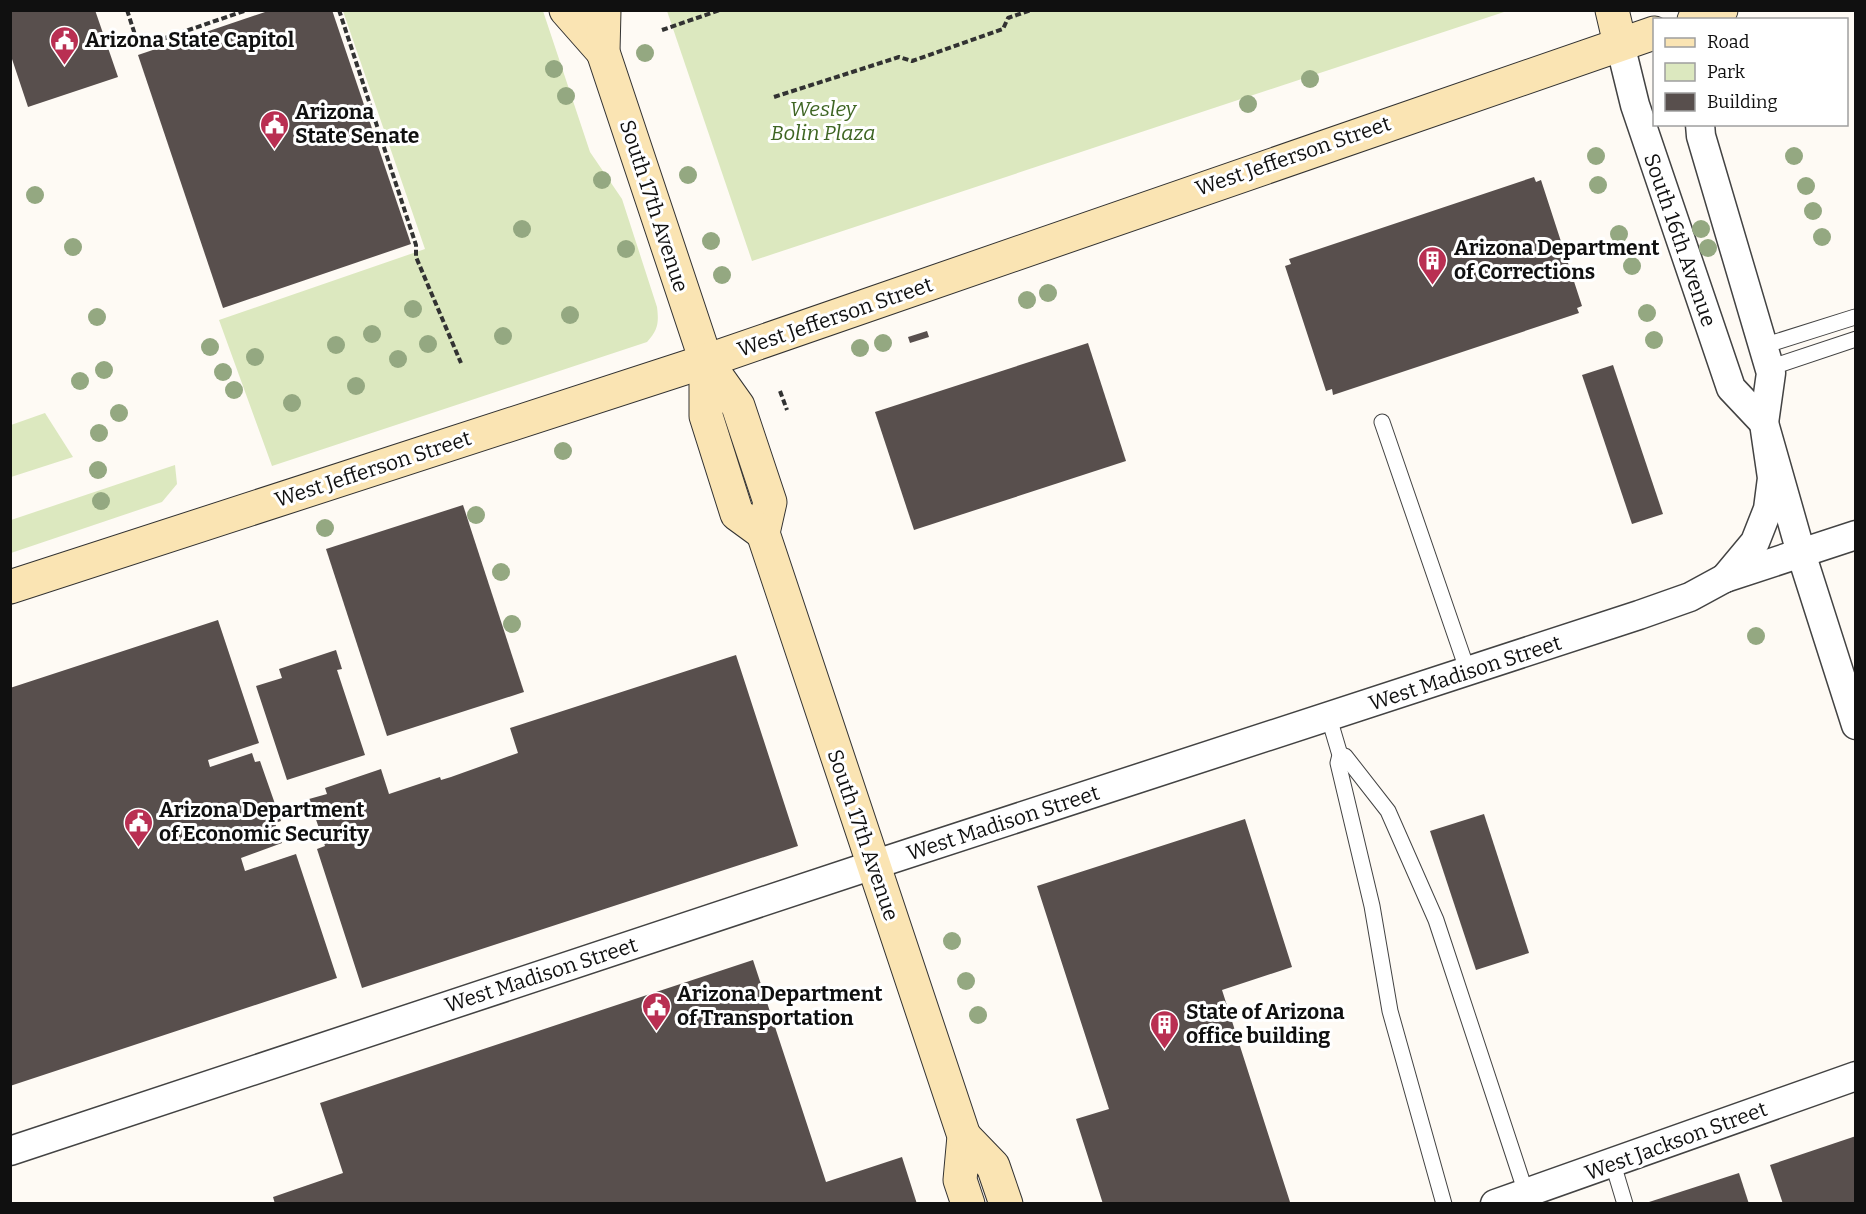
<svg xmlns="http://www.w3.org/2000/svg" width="1866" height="1214" font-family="Bitter,serif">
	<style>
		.green { fill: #dce8bf }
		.building { fill: #584f4d }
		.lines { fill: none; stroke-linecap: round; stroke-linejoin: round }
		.lane-casing { stroke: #434343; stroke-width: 17 }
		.street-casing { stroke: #434343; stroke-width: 31 }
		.secondary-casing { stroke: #323232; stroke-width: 35 }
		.path { stroke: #323232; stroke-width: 4; stroke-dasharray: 6 3; stroke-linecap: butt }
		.lane { stroke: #fff; stroke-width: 15 }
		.street { stroke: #fff; stroke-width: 28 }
		.secondary { stroke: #fae4b3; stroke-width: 33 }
		.tree { fill: #94a881 }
		.labels { text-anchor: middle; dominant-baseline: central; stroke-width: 6; stroke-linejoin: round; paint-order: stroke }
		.poi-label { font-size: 21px; font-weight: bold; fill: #101010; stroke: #fff; text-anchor: start }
		.park-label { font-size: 21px; font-style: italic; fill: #3e6523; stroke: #fff }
		.street-label { font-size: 21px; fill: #101010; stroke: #fff }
	</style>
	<rect width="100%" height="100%" fill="#fefaf4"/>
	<!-- green -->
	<g class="green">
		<path d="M343,11H543L590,152L622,199L657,307C659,323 658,330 647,342L272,466L219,320L425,249Z"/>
		<path d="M667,11V10L1507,11L752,261Z"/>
		<path d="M45,413L73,457L11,477V425Z"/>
		<path d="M175,465L177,484L162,502L11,553V520Z"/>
	</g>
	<!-- building -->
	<g class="building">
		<path d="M10,10H95L118,77L28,107L10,53Z"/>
		<path d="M271,10H332L411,244L223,308L138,55Z"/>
		<path d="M1534,177L1536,182L1541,180L1582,306L1577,308L1579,313L1333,395L1332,389L1326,391L1285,266L1291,264L1289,259Z"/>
		<path d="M927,331L929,337L910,343L908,337Z"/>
		<path d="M1088,343L1126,461L914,530L875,412Z"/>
		<path d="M1613,365L1663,514L1632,524L1582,375Z"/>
		<path d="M463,505L524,692L387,736L326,549Z"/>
		<path d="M218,620L259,743L208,760L210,767L252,753L255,762L260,761L281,821L275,823L282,843L241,858L245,871L296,854L337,978L10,1086V688Z"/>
		<path d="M336,650L342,669L337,670L365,755L287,780L256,686L282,678L279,669Z"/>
		<path d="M736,655L798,846L362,988L317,849L325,846L309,799L327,794L325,788L381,769L389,794L440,777L441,780L451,777L518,753L510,728Z"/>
		<path d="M1484,814L1529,953L1476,970L1430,831Z"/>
		<path d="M1245,819L1292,967L1222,990L1290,1202L1103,1204L1076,1119L1109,1109L1037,886Z"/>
		<path d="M753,960L826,1182L902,1157L917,1204H275L273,1197L343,1173L320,1103Z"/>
		<path d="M1856,1136V1204H1783L1770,1165Z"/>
		<path d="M1739,1173L1749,1204H1650L1649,1202Z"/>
	</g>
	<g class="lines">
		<defs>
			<g id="lane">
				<path d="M1763,346L1855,317"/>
				<path d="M1769,368L1856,339"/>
				<path d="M1382,422L1468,672"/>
				<path d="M1329,718L1340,755L1338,763L1372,906L1390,1011L1444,1204"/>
				<path d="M1340,755L1345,756L1388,811L1436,920L1526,1193"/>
				<path d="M1613,1164L1625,1204"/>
			</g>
			<g id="street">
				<path d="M1620,44L1635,105L1731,388L1764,423L1801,553L1856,725"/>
				<path d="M1700,124L1701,136L1771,373L1764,423L1772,478L1768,509L1755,542L1725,578"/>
				<path d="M10,1151L873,865L1639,615L1690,597L1725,578L1856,535"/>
				<path d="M1495,1204L1856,1076"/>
			</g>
			<g id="secondary">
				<path d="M566,10L603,52"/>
				<path d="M604,10L603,52L706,361L738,406L770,502L763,533L964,1136L960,1180L968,1204"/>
				<path d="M1612,10L1620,44"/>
				<path d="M1694,20L1721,10"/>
				<path d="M706,361V416L737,514L763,533"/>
				<path d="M10,587L706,361L1654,33"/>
				<path d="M964,1136L993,1166L1006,1204"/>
			</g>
		</defs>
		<!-- lane casing -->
		<use href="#lane" class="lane-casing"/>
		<!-- street casing -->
		<use href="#street" class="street-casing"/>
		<!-- secondary casing -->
		<use href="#secondary" class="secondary-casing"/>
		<!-- path -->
		<g class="path">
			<path d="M127,10L139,47L247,10"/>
			<path d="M339,10L416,245V257L461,363"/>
			<path d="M662,30L720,10"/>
			<path d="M774,97L899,57L912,61L1003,29L1008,18L1031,10"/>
			<path d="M780,391L787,410"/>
		</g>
		<!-- lane -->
		<use href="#lane" class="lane"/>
		<!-- street -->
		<use href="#street" class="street"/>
		<!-- secondary -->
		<use href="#secondary" class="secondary"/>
	</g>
	<!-- trees -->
	<g class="tree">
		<circle cx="645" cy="53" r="9"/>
		<circle cx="554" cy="69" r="9"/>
		<circle cx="1310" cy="79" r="9"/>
		<circle cx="566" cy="96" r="9"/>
		<circle cx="1248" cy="104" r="9"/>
		<circle cx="1596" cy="156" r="9"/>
		<circle cx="1794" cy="156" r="9"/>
		<circle cx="688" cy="175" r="9"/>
		<circle cx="602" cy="180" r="9"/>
		<circle cx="1598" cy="185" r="9"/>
		<circle cx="1806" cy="186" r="9"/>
		<circle cx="35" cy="195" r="9"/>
		<circle cx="1813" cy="211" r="9"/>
		<circle cx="522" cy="229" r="9"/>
		<circle cx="1701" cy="229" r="9"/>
		<circle cx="1619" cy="234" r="9"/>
		<circle cx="1822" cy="237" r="9"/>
		<circle cx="711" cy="241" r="9"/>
		<circle cx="73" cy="247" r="9"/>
		<circle cx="1708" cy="248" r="9"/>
		<circle cx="626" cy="249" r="9"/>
		<circle cx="1632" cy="266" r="9"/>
		<circle cx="722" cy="275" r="9"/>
		<circle cx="1048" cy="293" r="9"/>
		<circle cx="1027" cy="300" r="9"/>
		<circle cx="413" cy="309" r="9"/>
		<circle cx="1647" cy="313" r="9"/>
		<circle cx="570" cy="315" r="9"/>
		<circle cx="97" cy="317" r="9"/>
		<circle cx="372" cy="334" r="9"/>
		<circle cx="503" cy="336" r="9"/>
		<circle cx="1654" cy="340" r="9"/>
		<circle cx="883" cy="343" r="9"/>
		<circle cx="428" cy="344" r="9"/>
		<circle cx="336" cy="345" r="9"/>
		<circle cx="210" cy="347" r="9"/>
		<circle cx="860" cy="348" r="9"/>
		<circle cx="255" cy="357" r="9"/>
		<circle cx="398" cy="359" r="9"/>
		<circle cx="104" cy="370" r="9"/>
		<circle cx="223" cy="372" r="9"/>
		<circle cx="80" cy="381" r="9"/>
		<circle cx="356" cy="386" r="9"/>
		<circle cx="234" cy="390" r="9"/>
		<circle cx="292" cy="403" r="9"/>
		<circle cx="119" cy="413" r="9"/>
		<circle cx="99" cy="433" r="9"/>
		<circle cx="563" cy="451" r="9"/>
		<circle cx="98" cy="470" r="9"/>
		<circle cx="101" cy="501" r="9"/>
		<circle cx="476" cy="515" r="9"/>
		<circle cx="325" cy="528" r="9"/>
		<circle cx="501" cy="572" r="9"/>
		<circle cx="512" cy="624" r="9"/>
		<circle cx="1756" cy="636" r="9"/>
		<circle cx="952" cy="941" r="9"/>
		<circle cx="966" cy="981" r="9"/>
		<circle cx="978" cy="1015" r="9"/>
	</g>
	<!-- icons -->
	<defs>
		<symbol id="civic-pin" viewBox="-11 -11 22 30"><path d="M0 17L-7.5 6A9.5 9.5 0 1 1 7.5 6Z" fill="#b92f52" stroke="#fff"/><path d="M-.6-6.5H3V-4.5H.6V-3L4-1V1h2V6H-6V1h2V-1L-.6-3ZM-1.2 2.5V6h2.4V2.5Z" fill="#fff"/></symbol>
		<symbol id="building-pin" viewBox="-11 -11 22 30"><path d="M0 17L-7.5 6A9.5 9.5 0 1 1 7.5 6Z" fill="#b92f52" stroke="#fff"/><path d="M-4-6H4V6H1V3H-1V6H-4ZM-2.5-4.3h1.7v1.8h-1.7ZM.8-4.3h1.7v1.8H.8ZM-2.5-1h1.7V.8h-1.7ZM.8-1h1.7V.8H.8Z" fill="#fff"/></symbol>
	</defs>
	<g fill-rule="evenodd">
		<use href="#civic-pin" x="48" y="24" width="33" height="45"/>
		<use href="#civic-pin" x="258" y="108" width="33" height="45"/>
		<use href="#building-pin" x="1416" y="244" width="33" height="45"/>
		<use href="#civic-pin" x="122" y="806" width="33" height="45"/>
		<use href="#civic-pin" x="640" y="990" width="33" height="45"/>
		<use href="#building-pin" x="1148" y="1008" width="33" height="45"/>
	</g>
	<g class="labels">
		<!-- poi labels -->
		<g class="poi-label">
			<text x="85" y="40">Arizona State Capitol</text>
			<text x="295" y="112">Arizona<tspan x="295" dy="24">State Senate</tspan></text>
			<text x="1454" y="248">Arizona Department<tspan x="1454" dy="24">of Corrections</tspan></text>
			<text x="159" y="810">Arizona Department<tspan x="159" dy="24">of Economic Security</tspan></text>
			<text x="677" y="994">Arizona Department<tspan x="677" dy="24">of Transportation</tspan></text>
			<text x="1186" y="1012">State of Arizona<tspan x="1186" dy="24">office building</tspan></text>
		</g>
		<!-- park labels -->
		<g class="park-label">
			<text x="823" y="109">Wesley<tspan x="823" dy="24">Bolin Plaza</tspan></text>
		</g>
		<!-- street labels -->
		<g class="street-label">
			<text transform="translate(1293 156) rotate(-19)">West Jefferson Street</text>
			<text transform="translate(654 206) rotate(72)">South 17th Avenue</text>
			<text transform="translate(1680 240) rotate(71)">South 16th Avenue</text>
			<text transform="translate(835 317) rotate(-19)">West Jefferson Street</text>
			<text transform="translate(373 469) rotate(-18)">West Jefferson Street</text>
			<text transform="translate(1465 673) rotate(-18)">West Madison Street</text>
			<text transform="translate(1003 823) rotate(-18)">West Madison Street</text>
			<text transform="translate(863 835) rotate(71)">South 17th Avenue</text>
			<text transform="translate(541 975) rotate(-18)">West Madison Street</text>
			<text transform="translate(1676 1141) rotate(-20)">West Jackson Street</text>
		</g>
	</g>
	<!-- border -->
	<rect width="1866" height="1214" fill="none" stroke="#101010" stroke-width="24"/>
	<!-- legend -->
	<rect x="1653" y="18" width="195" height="108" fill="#ffffff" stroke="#9f9f9f" stroke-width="1.5"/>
	<rect x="1665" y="38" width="30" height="9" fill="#fae4b3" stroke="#9f9f9f" stroke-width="1.5"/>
	<text x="1707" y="48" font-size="18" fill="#101010">Road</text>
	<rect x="1665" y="63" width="30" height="18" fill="#dce8bf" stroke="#9f9f9f" stroke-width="1.5"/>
	<text x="1707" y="78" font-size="18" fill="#101010">Park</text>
	<rect x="1665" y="93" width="30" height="18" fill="#584f4d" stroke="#9f9f9f" stroke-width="1.5"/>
	<text x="1707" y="108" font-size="18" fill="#101010">Building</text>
</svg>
